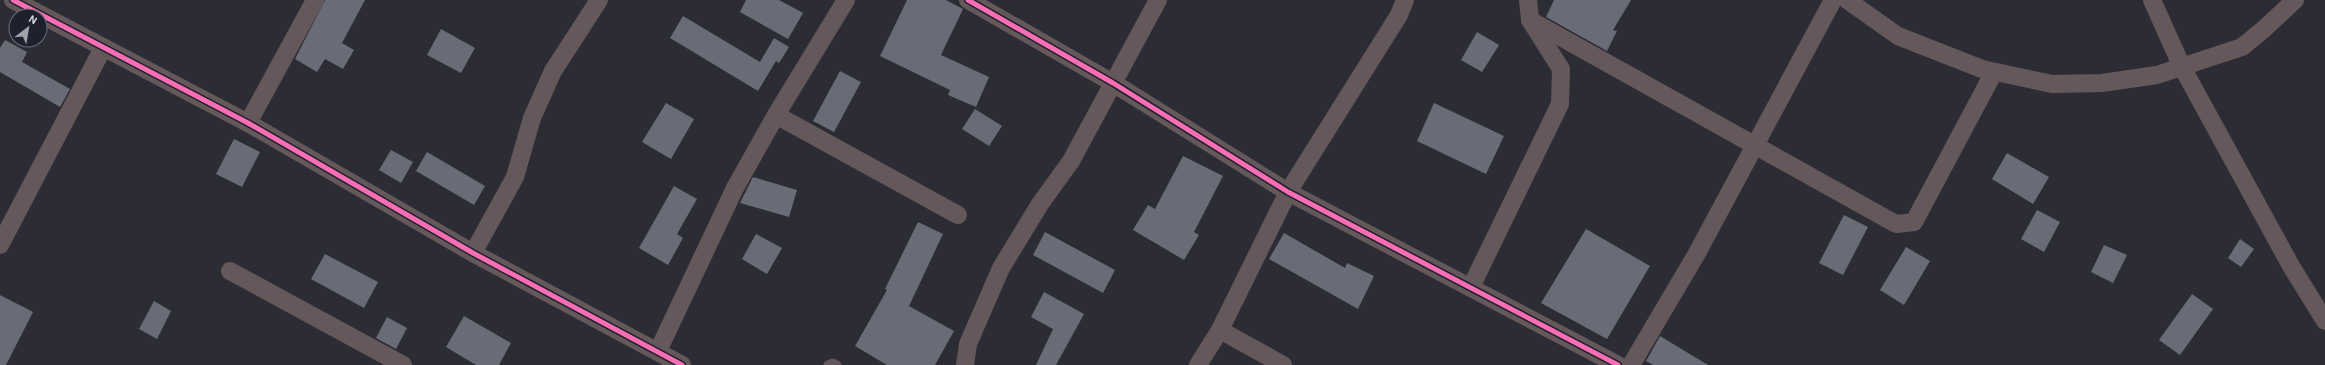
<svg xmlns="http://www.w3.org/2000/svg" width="2325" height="365" font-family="Karla,sans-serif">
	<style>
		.building { fill: #696b76 }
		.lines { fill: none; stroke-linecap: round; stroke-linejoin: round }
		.service { stroke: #64585b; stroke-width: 9 }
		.minor { stroke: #64585b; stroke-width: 18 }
		.cycleway-casing { stroke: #1e202e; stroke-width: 8 }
		.cycleway { stroke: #f96db3; stroke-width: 5 }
	</style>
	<rect width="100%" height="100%" fill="#2c2d34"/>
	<!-- building -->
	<g class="building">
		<path d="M325,0H365L342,43L354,50L343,69L325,59L317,72L295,59Z"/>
		<path d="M746,0H779L803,13L788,39L740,12Z"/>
		<path d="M907,0H946L963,9L941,55L989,77L976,107L948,95L950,90L880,56Z"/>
		<path d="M1554,0H1631L1613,30L1617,31L1607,51L1546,17Z"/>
		<path d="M683,16L760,62L774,38L789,47L779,63L776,61L758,91L670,38Z"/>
		<path d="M441,29L475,48L461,73L427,55Z"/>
		<path d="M1477,32L1499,45L1482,72L1461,60Z"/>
		<path d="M5,40L27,52L22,62L70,89L60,107L0,72V48Z"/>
		<path d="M840,71L861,82L834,132L813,121Z"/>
		<path d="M666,103L694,119L671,159L642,142Z"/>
		<path d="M1434,103L1504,136L1486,174L1417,141Z"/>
		<path d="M975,109L1002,126L989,146L962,129Z"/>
		<path d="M234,139L260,152L242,187L216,174Z"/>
		<path d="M391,150L413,162L401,183L379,170Z"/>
		<path d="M427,152L485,186L474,205L416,171Z"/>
		<path d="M2007,153L2049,177L2033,204L1992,179Z"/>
		<path d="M1183,156L1223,176L1194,232L1199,235L1184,260L1133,230L1148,205L1155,209Z"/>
		<path d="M753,177L797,190L789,217L740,203Z"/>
		<path d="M674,186L697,199L677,234L683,238L668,265L639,248Z"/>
		<path d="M2037,210L2060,222L2044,252L2021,239Z"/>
		<path d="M1844,215L1868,227L1843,275L1819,263Z"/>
		<path d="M918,222L943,234L909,306L954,331L935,365H887L855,346L887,290L885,289Z"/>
		<path d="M1586,229L1650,266L1607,339L1541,303Z"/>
		<path d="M1045,232L1115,270L1103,293L1033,255Z"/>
		<path d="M1284,233L1345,268L1347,263L1374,276L1358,309L1269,259Z"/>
		<path d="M756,234L782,248L767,274L742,259Z"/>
		<path d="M2240,239L2254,249L2241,267L2228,258Z"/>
		<path d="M2104,245L2127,255L2113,283L2091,272Z"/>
		<path d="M1906,247L1930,261L1904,305L1880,290Z"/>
		<path d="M325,254L378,282L364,308L311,279Z"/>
		<path d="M1044,292L1084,314L1056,365H1036L1053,329L1031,317Z"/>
		<path d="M2192,294L2213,309L2180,355L2159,340Z"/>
		<path d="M0,295L33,312L6,365H0Z"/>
		<path d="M154,301L171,311L157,339L139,329Z"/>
		<path d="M464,316L511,343L499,365H476L446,347Z"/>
		<path d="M387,317L407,328L396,349L376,338Z"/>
		<path d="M1660,336L1708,365H1653L1646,361Z"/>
	</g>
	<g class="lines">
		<!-- service -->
		<path class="service" d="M828,365L833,363L837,365"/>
		<!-- minor -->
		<g class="minor">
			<path d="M13,0L248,123L473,253L682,365"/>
			<path d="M968,0L1113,83L1288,192L1618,365"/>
			<path d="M1847,0L1898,36L1982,69L2052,84L2102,83L2157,75L2242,47L2264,29L2295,0"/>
			<path d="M2152,0L2182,67L2291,266L2325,321"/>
			<path d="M1530,20L1896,224L1914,222L1994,72"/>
			<path d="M776,115L958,215"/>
			<path d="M248,123L315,0"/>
			<path d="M0,245L103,48"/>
			<path d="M473,253L515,177L532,118L553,71L599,0"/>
			<path d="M230,271L403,365"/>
			<path d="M1471,287L1560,104L1561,69L1530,20L1528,0"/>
			<path d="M1220,330L1283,365"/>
			<path d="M658,351L735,188L776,115L846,0"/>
			<path d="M965,365L968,344L1001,268L1040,204L1071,161L1158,0"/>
			<path d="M1198,365L1220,330L1288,192L1399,15L1405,0"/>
			<path d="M1631,365L1696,255L1833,0"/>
		</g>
		<defs>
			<g id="cycleway">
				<path d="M13,0L248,123L473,253L682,365"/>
				<path d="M968,0L1113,83L1288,192L1618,365"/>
			</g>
		</defs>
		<!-- cycleway casing -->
		<use href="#cycleway" class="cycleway-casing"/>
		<!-- cycleway -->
		<use href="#cycleway" class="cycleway"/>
	</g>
	<!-- north arrow -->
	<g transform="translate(28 28) rotate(31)"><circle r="19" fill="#1e202e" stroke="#6c6e7a"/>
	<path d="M0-3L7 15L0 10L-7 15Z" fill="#a1a3ab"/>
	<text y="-6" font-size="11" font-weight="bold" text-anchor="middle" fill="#e0e2eb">N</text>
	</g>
</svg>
